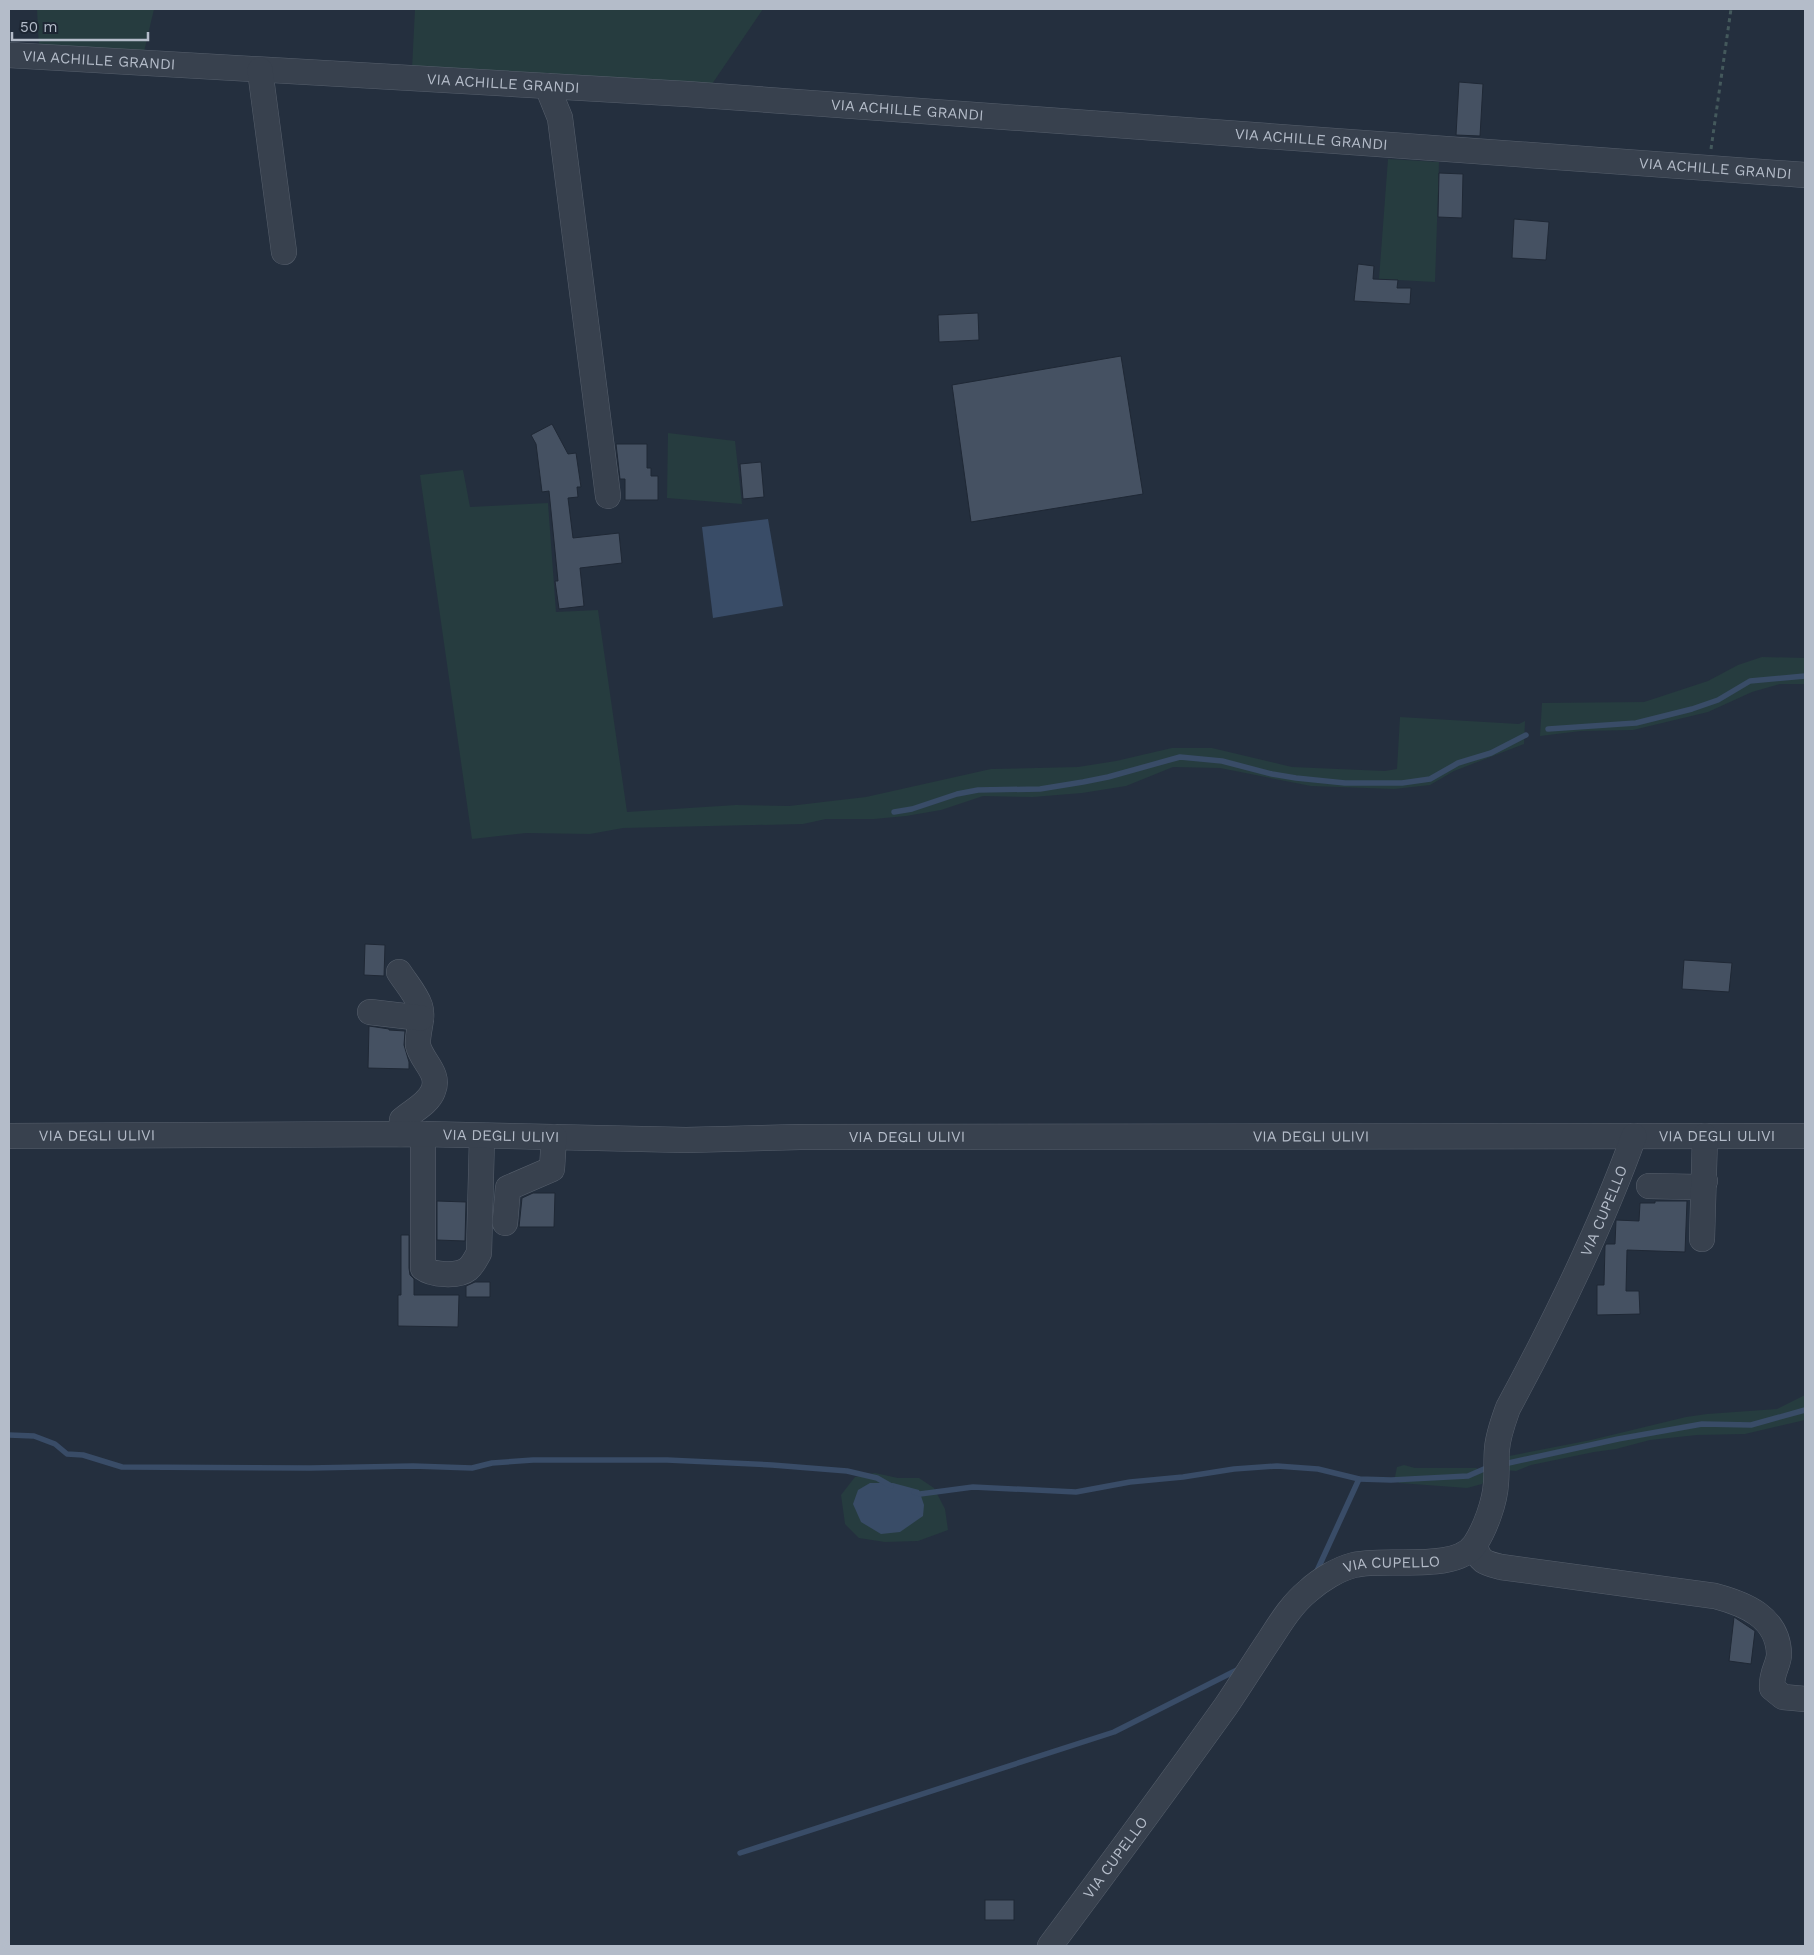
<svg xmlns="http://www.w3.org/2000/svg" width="1814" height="1955" font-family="'Work Sans',sans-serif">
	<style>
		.green { fill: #263c3f }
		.water { fill: #394c67 }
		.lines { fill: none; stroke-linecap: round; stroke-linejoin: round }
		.stream { stroke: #394c67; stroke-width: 5.5 }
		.building { fill: #455162; stroke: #1f2835 }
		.minor-casing { stroke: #565f6c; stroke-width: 26 }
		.path { stroke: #44595c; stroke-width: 3; stroke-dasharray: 4 4; stroke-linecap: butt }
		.minor { stroke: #38414e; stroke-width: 25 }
		.labels { text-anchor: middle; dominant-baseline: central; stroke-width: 4.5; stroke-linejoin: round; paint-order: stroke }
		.street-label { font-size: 15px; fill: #b4bcc9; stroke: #1d2633 }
	</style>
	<rect width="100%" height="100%" fill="#242f3e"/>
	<!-- green -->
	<g class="green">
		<path d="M37,9H154L144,52L39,47Z"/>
		<path d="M415,9H763L710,87L412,69Z"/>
		<path d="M1388,159L1439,162L1435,282L1379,279Z"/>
		<path d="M668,433L735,441L742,504L667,498Z"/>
		<path d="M463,470L470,507L548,503L556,612L598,610L627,812L736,805L789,806L866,797L991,769L1078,767L1116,761L1172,748H1212L1292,767L1385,771L1397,769L1400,717L1519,724L1525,721L1524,744L1454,771L1430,785L1394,789L1311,786L1220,768L1173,767L1126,786L1082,793L1033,797L983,796L941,810L906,816L874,819H826L803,824L623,828L590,834L526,833L472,839L420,475Z"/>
		<path d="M1762,657L1805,658V684H1780L1752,692L1708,712L1633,730L1581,731L1540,736L1542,703L1644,702L1708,681L1738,665Z"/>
		<path d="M1805,1395V1420L1745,1434L1697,1435L1650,1440L1616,1449L1594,1452L1531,1465L1516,1471L1504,1470V1457L1591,1440L1686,1417L1707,1414L1777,1409Z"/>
		<path d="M1404,1465L1415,1468H1476L1483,1472L1485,1480L1482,1484L1467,1488L1399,1483L1395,1477L1397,1467Z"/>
		<path d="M875,1473L898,1478H919L934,1488L945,1509L948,1530L918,1541L885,1542L859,1538L845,1524L841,1495L855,1477Z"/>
	</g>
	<!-- water -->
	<g class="water">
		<path d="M768,519L783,606L713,618L702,527Z"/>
		<path d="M870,1483H893L919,1490L924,1505L923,1516L900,1532L881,1534L861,1522L853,1504L858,1490Z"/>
	</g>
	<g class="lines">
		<!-- stream -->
		<g class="stream">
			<path d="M1548,729L1636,723L1692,709L1718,700L1750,681L1805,676"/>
			<path d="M894,812L912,809L957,794L978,790L1040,789L1083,782L1108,777L1180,757L1222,761L1272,774L1296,778L1345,783H1402L1430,779L1458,763L1491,753L1526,735"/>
			<path d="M9,1435L34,1436L55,1444L67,1454L83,1455L122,1467L310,1468L413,1466L472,1468L492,1463L533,1460H667L772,1465L847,1471L877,1478L891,1486"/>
			<path d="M1504,1464L1618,1439L1702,1424L1751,1425L1805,1410"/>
			<path d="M914,1492L920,1494L973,1487L1076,1492L1130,1482L1183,1477L1234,1469L1277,1466L1318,1469L1359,1479L1391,1480L1468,1476L1484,1469"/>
			<path d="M1316,1573L1359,1479"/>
			<path d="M740,1853L1114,1732L1237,1670"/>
		</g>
	</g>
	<!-- building -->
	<g class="building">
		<path d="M1459,82L1483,84L1480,136L1456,135Z"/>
		<path d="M1439,173L1463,174L1462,218L1438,217Z"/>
		<path d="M1514,219L1549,222L1546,260L1512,258Z"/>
		<path d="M1358,264L1374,266L1373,279L1398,280L1397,288H1411L1410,304L1354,301Z"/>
		<path d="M978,313L979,340L939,342L938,315Z"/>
		<path d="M1121,356L1143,494L971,522L952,385Z"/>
		<path d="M552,424L568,454L576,453L581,487H577L578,497L568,498L573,538L619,533L622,563L580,568L584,606L559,609L555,581H558L549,491L542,492L536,444L531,435Z"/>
		<path d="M616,444H647V468H651V476H658V500H625V479H620Z"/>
		<path d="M761,462L764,497L743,499L740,464Z"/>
		<path d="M365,944L385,945L384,976L364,975Z"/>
		<path d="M1684,960L1732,963L1729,992L1682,989Z"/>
		<path d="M369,1026L389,1029V1030L405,1031L404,1045L409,1062V1069L368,1068Z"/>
		<path d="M533,1193H555L554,1227H519L522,1198Z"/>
		<path d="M437,1201L466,1202L465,1241L437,1240Z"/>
		<path d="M1655,1201H1687L1685,1252L1627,1250L1626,1291H1639L1640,1314L1597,1315V1285H1604L1605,1246L1606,1244H1615L1616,1220L1639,1221L1640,1203H1655Z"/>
		<path d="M401,1235H409V1268L410,1275L414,1279V1295H459L458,1327L398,1326V1295H401Z"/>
		<path d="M475,1282H490V1297H466V1286Z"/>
		<path d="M1734,1617L1755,1631L1751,1664L1729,1661Z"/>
		<rect x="985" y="1900" width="29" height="20"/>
	</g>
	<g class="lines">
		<defs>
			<g id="minor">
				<path id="s1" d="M9,55L687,94L1805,175"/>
				<path d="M260,70L284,252"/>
				<path d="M547,86L560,118L608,496"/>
				<path d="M399,972C406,983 416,994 420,1006C424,1018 417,1032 418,1045C421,1061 441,1073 433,1091C428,1104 412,1111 402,1120L401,1134"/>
				<path d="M370,1012L421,1018"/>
				<path d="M423,1134V1268C432,1275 458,1277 468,1269C473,1265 476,1258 479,1253L482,1136"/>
				<path id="s2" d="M9,1136L423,1134L686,1140L800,1137L1805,1136"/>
				<path d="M1649,1186L1697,1187L1705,1181"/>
				<path d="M505,1223L508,1188L552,1169L554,1137"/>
				<path d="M1702,1239L1705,1136"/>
				<path d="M1475,1545C1479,1562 1485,1563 1501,1567L1715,1596C1745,1604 1778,1617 1779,1654C1779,1665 1771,1672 1772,1688L1783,1697L1805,1699"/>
				<path id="s3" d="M1050,1946C1109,1867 1168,1787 1226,1706C1241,1684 1255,1661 1270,1639C1281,1622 1292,1604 1308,1591C1320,1580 1338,1569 1354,1565C1386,1557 1456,1573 1475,1544C1485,1529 1495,1502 1496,1483C1497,1472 1496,1460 1497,1449C1498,1435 1503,1422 1508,1408C1555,1321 1600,1230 1634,1136"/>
			</g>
		</defs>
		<!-- minor casing -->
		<use href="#minor" class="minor-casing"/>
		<!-- path -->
		<path class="path" d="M1711,149L1731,9"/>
		<!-- minor -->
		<use href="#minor" class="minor"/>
	</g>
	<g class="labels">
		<!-- street labels -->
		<g class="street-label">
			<text stroke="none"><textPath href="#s1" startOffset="90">VIA ACHILLE GRANDI</textPath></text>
			<text stroke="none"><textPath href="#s1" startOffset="495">VIA ACHILLE GRANDI</textPath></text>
			<text stroke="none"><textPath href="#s1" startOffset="900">VIA ACHILLE GRANDI</textPath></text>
			<text stroke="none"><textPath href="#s1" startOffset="1305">VIA ACHILLE GRANDI</textPath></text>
			<text stroke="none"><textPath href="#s1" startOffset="1710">VIA ACHILLE GRANDI</textPath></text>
			<text stroke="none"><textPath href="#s2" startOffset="88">VIA DEGLI ULIVI</textPath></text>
			<text stroke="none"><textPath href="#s2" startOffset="492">VIA DEGLI ULIVI</textPath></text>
			<text stroke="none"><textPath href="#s2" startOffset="1302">VIA DEGLI ULIVI</textPath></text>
			<text stroke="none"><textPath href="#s2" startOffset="1708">VIA DEGLI ULIVI</textPath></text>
			<text stroke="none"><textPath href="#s2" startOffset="898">VIA DEGLI ULIVI</textPath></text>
			<text stroke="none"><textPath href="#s3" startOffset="980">VIA CUPELLO</textPath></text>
			<text stroke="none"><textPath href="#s3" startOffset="530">VIA CUPELLO</textPath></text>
			<text stroke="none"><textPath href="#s3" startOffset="110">VIA CUPELLO</textPath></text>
		</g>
	</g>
	<!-- border -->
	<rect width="1814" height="1955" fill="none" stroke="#b4bcc9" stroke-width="20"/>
	<!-- scale -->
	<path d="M12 32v8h136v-8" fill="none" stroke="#b4bcc9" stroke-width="2.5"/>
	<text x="20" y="32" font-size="15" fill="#b4bcc9" stroke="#1d2633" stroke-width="4" paint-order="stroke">50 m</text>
</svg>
